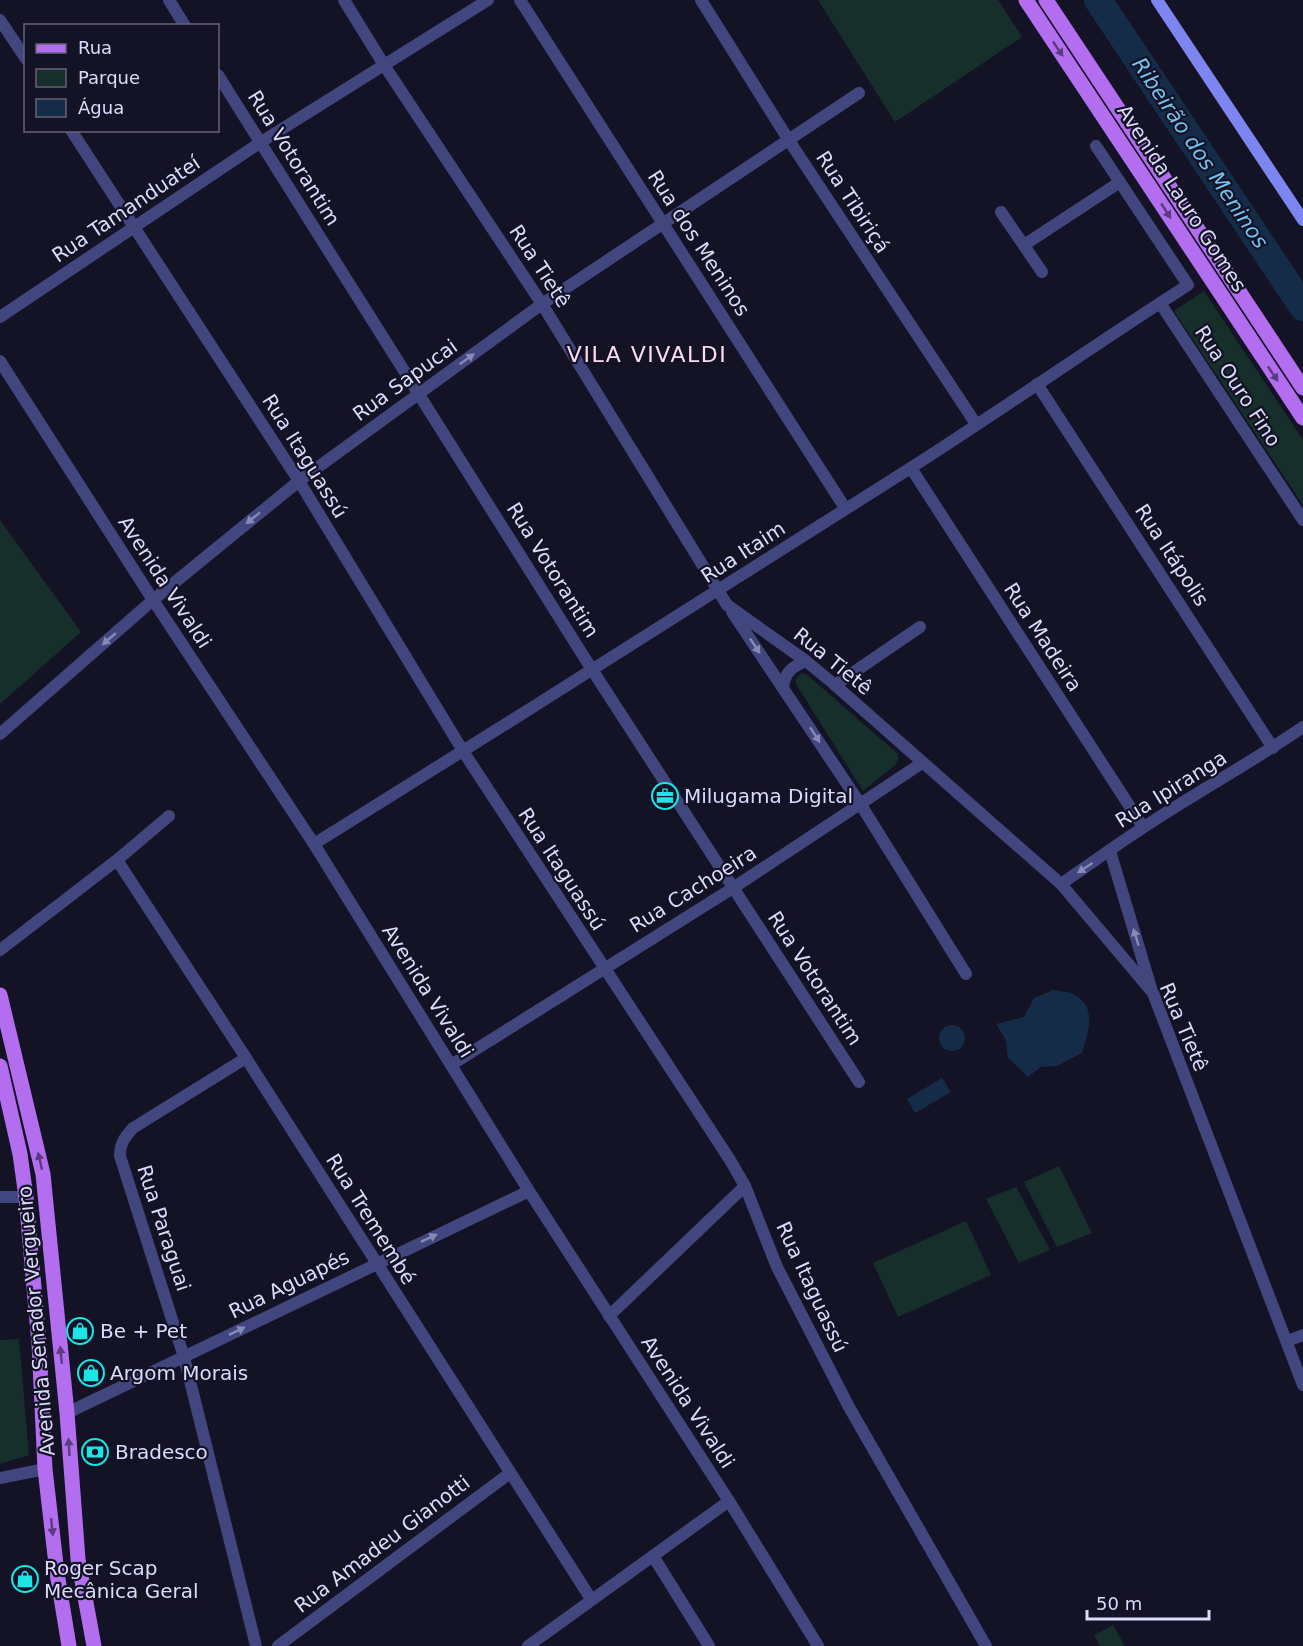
<svg xmlns="http://www.w3.org/2000/svg" width="1303" height="1646" font-family="'DejaVu Sans',sans-serif">
	<style>
		.green { fill: #162f2b }
		.water { fill: #142c47 }
		.lines { fill: none; stroke-linecap: round; stroke-linejoin: round }
		.river { stroke: #142c47; stroke-width: 28 }
		.minor { stroke: #42467f; stroke-width: 12 }
		.tertiary { stroke: #42467f; stroke-width: 12 }
		.secondary { stroke: #7c85f0; stroke-width: 12 }
		.primary { stroke: #b26eef; stroke-width: 15 }
		.oneway { fill: #5b3b80 }
		.oneway2 { fill: #8789b7 }
		.labels { text-anchor: middle; dominant-baseline: central; stroke-width: 4.5; stroke-linejoin: round; paint-order: stroke }
		.street-label { font-size: 20px; fill: #dbdbfb; stroke: #141225 }
		.poi-label { font-size: 20px; fill: #dbdbfb; stroke: #141225; text-anchor: start }
		.water-label { font-size: 21px; font-style: italic; fill: #74c2ef; stroke: #141225 }
		.quarter-label { font-size: 22px; letter-spacing: 1.5px; fill: #fbdcf3; stroke: #141225 }
	</style>
	<rect width="100%" height="100%" fill="#141225"/>
	<!-- green -->
	<g class="green">
		<path d="M818,0H998L1022,37L895,122Z"/>
		<path d="M1204,291L1303,440V505L1174,311Z"/>
		<path d="M0,520L81,632L0,704Z"/>
		<path d="M801,673L806,674L898,754V760L895,765L863,791L796,684L795,680Z"/>
		<path d="M1059,1166L1092,1233L1057,1247L1024,1182Z"/>
		<path d="M1016,1187L1050,1250L1019,1263L986,1199Z"/>
		<path d="M966,1221L991,1275L898,1317L873,1263Z"/>
		<path d="M19,1339L29,1455L0,1464V1340Z"/>
		<path d="M1113,1625L1125,1646H1100L1094,1635Z"/>
	</g>
	<!-- water -->
	<g class="water">
		<path d="M1053,990C1060,991 1071,992 1077,996C1097,1010 1088,1033 1082,1053L1057,1066L1041,1067L1028,1077L1008,1058L1006,1040L996,1024L1024,1017L1034,998Z"/>
		<circle cx="952" cy="1038" r="13"/>
		<path d="M942,1078L951,1092L915,1113L907,1099Z"/>
	</g>
	<g class="lines">
		<!-- river -->
		<path class="river" d="M1098,0L1303,307"/>
		<!-- minor -->
		<g class="minor">
			<path d="M169,0L185,26"/>
			<path d="M344,0L384,65L542,304L727,605L806,661L835,685L1061,884L1153,993L1303,1385"/>
			<path d="M520,0L845,508"/>
			<path d="M701,0L788,139L976,424"/>
			<path d="M0,20L26,59"/>
			<path d="M218,75L591,668L859,1082"/>
			<path d="M71,130L299,481L463,751L730,1160L745,1186L777,1267L849,1407L986,1646"/>
			<path d="M1001,212L1042,272"/>
			<path d="M1024,245L1120,182"/>
			<path d="M1160,303L1303,520"/>
			<path d="M0,317L261,142L488,0"/>
			<path d="M1037,384L1273,748"/>
			<path d="M911,468L1143,827"/>
			<path d="M732,612L861,805L966,974"/>
			<path d="M835,685L920,627"/>
			<path d="M783,686C786,671 792,667 806,661"/>
			<path d="M0,734L153,600L299,481L542,304L859,93"/>
			<path d="M314,844C513,720 711,595 909,469C1003,409 1094,345 1188,285L1096,146"/>
			<path d="M1110,851L1151,988"/>
			<path d="M117,860L246,1058L591,1599"/>
			<path d="M1061,884C1089,865 1116,845 1144,827C1196,792 1251,763 1303,727"/>
			<path d="M0,950L117,860L169,816"/>
			<path d="M246,1058L133,1128C125,1137 120,1143 120,1156L184,1357L256,1646"/>
			<path d="M451,1065L733,888L922,763"/>
			<path d="M0,1197H26"/>
			<path d="M609,1316L745,1186"/>
			<path d="M1287,1341L1303,1335"/>
			<path d="M67,1413L529,1191"/>
			<path d="M0,1478L45,1469"/>
			<path d="M653,1556L709,1646"/>
			<path d="M278,1646L510,1473"/>
			<path d="M528,1646L729,1501"/>
		</g>
		<!-- tertiary -->
		<path class="tertiary" d="M0,361L153,600L314,844L529,1191L729,1501L818,1646"/>
		<!-- secondary -->
		<path class="secondary" d="M1157,0L1303,220"/>
		<!-- primary -->
		<g class="primary">
			<path d="M1026,0L1303,418"/>
			<path d="M1046,0L1303,388"/>
			<path d="M0,995L43,1174L67,1413L78,1559L94,1646"/>
			<path d="M0,1066L20,1154L26,1197L39,1344L45,1469L57,1573L69,1646"/>
		</g>
	</g>
	<!-- one-way arrows -->
	<defs><path id="oneway-solid" d="M-6-.8H1V-3.2L6.5 0L1 3.2V.8H-6Z" transform="scale(1.5)"/></defs>
	<g class="oneway">
		<use href="#oneway-solid" transform="translate(1058 49) rotate(56)"/>
		<use href="#oneway-solid" transform="translate(1166 211) rotate(57)"/>
		<use href="#oneway-solid" transform="translate(1273 374) rotate(56)"/>
		<use href="#oneway-solid" transform="translate(40 1161) rotate(-103)"/>
		<use href="#oneway-solid" transform="translate(61 1355) rotate(-96)"/>
		<use href="#oneway-solid" transform="translate(69 1447) rotate(-93)"/>
		<use href="#oneway-solid" transform="translate(52 1527) rotate(84)"/>
	</g>
	<g class="oneway2">
		<use href="#oneway-solid" transform="translate(467 359) rotate(-36)"/>
		<use href="#oneway-solid" transform="translate(253 518) rotate(141)"/>
		<use href="#oneway-solid" transform="translate(109 639) rotate(139)"/>
		<use href="#oneway-solid" transform="translate(755 646) rotate(56)"/>
		<use href="#oneway-solid" transform="translate(815 735) rotate(57)"/>
		<use href="#oneway-solid" transform="translate(1085 868) rotate(147)"/>
		<use href="#oneway-solid" transform="translate(1136 937) rotate(-107)"/>
		<use href="#oneway-solid" transform="translate(429 1238) rotate(-25)"/>
		<use href="#oneway-solid" transform="translate(237 1331) rotate(-26)"/>
	</g>
	<!-- icons -->
	<defs>
		<symbol id="office-ring" viewBox="-11 -11 22 22"><circle r="9.5" fill="#141225" stroke="#1ce5e5" stroke-width="1.5"/><path d="M-6-3h4V-5.5h4V-3h4V5H-6ZM-1-4.5V-3h2v-1.5ZM-6 0V1H6V0Z" fill="#1ce5e5"/></symbol>
		<symbol id="shop-ring" viewBox="-11 -11 22 22"><circle r="9.5" fill="#141225" stroke="#1ce5e5" stroke-width="1.5"/><path d="M-5-2.5h2.3a2.7 3.5 0 0 1 5.4 0H5L5.5 6h-11ZM-1.5-2.5h3a1.5 2.3 0 0 0-3 0Z" fill="#1ce5e5"/></symbol>
		<symbol id="bank-ring" viewBox="-11 -11 22 22"><circle r="9.5" fill="#141225" stroke="#1ce5e5" stroke-width="1.5"/><path d="M-6-4H6V4H-6ZM0-2.3a2.3 2.3 0 1 0 0 4.6a2.3 2.3 0 1 0 0-4.6Z" fill="#1ce5e5"/></symbol>
	</defs>
	<g fill-rule="evenodd">
		<use href="#office-ring" x="650" y="781" width="30" height="30"/>
		<use href="#shop-ring" x="65" y="1316" width="30" height="30"/>
		<use href="#shop-ring" x="76" y="1358" width="30" height="30"/>
		<use href="#bank-ring" x="80" y="1437" width="30" height="30"/>
		<use href="#shop-ring" x="10" y="1564" width="30" height="30"/>
	</g>
	<g class="labels">
		<!-- street labels -->
		<g class="street-label">
			<text transform="translate(294 158) rotate(58)">Rua Votorantim</text>
			<text transform="translate(1182 198) rotate(57)">Avenida Lauro Gomes</text>
			<text transform="translate(853 202) rotate(57)">Rua Tibiriçá</text>
			<text transform="translate(126 209) rotate(-34)">Rua Tamanduateí</text>
			<text transform="translate(699 243) rotate(57)">Rua dos Meninos</text>
			<text transform="translate(540 266) rotate(57)">Rua Tietê</text>
			<text transform="translate(405 380) rotate(-36)">Rua Sapucai</text>
			<text transform="translate(1238 386) rotate(57)">Rua Ouro Fino</text>
			<text transform="translate(305 456) rotate(58)">Rua Itaguassú</text>
			<text transform="translate(743 552) rotate(-33)">Rua Itaim</text>
			<text transform="translate(1172 555) rotate(57)">Rua Itápolis</text>
			<text transform="translate(553 570) rotate(58)">Rua Votorantim</text>
			<text transform="translate(165 582) rotate(57)">Avenida Vivaldi</text>
			<text transform="translate(1043 637) rotate(57)">Rua Madeira</text>
			<text transform="translate(833 661) rotate(39)">Rua Tietê</text>
			<text transform="translate(1171 789) rotate(-32)">Rua Ipiranga</text>
			<text transform="translate(562 869) rotate(57)">Rua Itaguassú</text>
			<text transform="translate(693 889) rotate(-32)">Rua Cachoeira</text>
			<text transform="translate(815 978) rotate(57)">Rua Votorantim</text>
			<text transform="translate(428 991) rotate(58)">Avenida Vivaldi</text>
			<text transform="translate(1184 1027) rotate(67)">Rua Tietê</text>
			<text transform="translate(371 1219) rotate(58)">Rua Tremembé</text>
			<text transform="translate(164 1228) rotate(72)">Rua Paraguai</text>
			<text transform="translate(289 1284) rotate(-26)">Rua Aguapés</text>
			<text transform="translate(812 1287) rotate(65)">Rua Itaguassú</text>
			<text transform="translate(36 1321) rotate(-95)">Avenida Senador Vergueiro</text>
			<text transform="translate(688 1402) rotate(57)">Avenida Vivaldi</text>
			<text transform="translate(382 1544) rotate(-37)">Rua Amadeu Gianotti</text>
		</g>
		<!-- poi labels -->
		<g class="poi-label">
			<text x="684" y="796">Milugama Digital</text>
			<text x="100" y="1331">Be + Pet</text>
			<text x="110" y="1373">Argom Morais</text>
			<text x="115" y="1452">Bradesco</text>
			<text x="44" y="1568">Roger Scap<tspan x="44" dy="23">Mecânica Geral</tspan></text>
		</g>
		<!-- water labels -->
		<g class="water-label">
			<text transform="translate(1200 153) rotate(56)">Ribeirão dos Meninos</text>
		</g>
		<!-- quarter labels -->
		<g class="quarter-label">
			<text x="647" y="354">VILA VIVALDI</text>
		</g>
	</g>
	<!-- legend -->
	<rect x="24" y="24" width="195" height="108" fill="#141225" stroke="#64627b" stroke-width="1.5"/>
	<rect x="36" y="44" width="30" height="9" fill="#b26eef" stroke="#64627b" stroke-width="1.5"/>
	<text x="78" y="54" font-size="18" fill="#dbdbfb">Rua</text>
	<rect x="36" y="69" width="30" height="18" fill="#162f2b" stroke="#64627b" stroke-width="1.5"/>
	<text x="78" y="84" font-size="18" fill="#dbdbfb">Parque</text>
	<rect x="36" y="99" width="30" height="18" fill="#142c47" stroke="#64627b" stroke-width="1.5"/>
	<text x="78" y="114" font-size="18" fill="#dbdbfb">Água</text>
	<!-- scale -->
	<path d="M1087 1610v9h122v-9" fill="none" stroke="#dbdbfb" stroke-width="3"/>
	<text x="1096" y="1610" font-size="18" fill="#dbdbfb" stroke="#141225" stroke-width="4.5" paint-order="stroke">50 m</text>
</svg>
